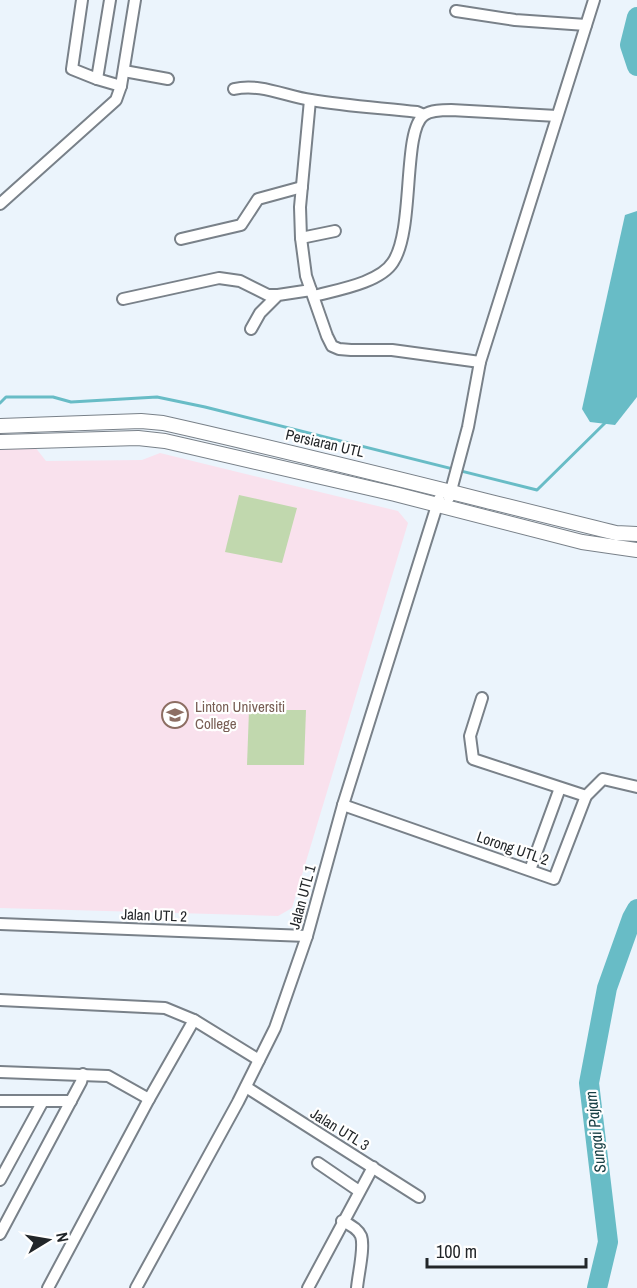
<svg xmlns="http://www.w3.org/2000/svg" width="637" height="1288" font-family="'Archivo Narrow',sans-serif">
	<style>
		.education { fill: #f9e1ed }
		.green { fill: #c1d8ae }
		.water { fill: #68bcc6 }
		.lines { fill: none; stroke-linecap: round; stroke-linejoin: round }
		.stream { stroke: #68bcc6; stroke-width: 3 }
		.river { stroke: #68bcc6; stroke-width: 20 }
		.minor-casing { stroke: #798189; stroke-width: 14 }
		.tertiary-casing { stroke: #798189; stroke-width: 16 }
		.minor { stroke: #fff; stroke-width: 10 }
		.tertiary { stroke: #fff; stroke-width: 14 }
		.labels { text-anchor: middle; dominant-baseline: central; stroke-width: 4.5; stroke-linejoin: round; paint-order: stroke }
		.street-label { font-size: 15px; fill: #222629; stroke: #fff }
		.education-label { font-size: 15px; fill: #785e54; stroke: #fff; text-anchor: start }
		.water-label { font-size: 16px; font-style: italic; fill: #184045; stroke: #fff }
	</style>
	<rect width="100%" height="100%" fill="#ebf4fc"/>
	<!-- education -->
	<path class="education" d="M35,447L46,461L142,460L160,453L398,511L408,523L292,908L278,916L0,908V449Z"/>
	<!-- green -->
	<g class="green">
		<path d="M239,495L297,508L282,563L225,552Z"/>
		<path d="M249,710H306L304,765H247Z"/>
	</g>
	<!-- water -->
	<path class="water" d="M637,211V397L615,425L590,422L582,409L625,215Z"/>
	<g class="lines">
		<!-- stream -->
		<path class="stream" d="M0,403L6,397H53L71,402L157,397L205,407L537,490L607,421"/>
		<!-- river -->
		<g class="river">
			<path d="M637,17L630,45L637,66"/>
			<path d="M597,1288L608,1242L589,1083L607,988L632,918L637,909"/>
		</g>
		<defs>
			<g id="minor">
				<path d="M82,0L72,69L97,79L110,0"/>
				<path d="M456,11L515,20L586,25"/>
				<path d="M124,71L168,79"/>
				<path d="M97,79L121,86"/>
				<path d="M234,89C260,83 285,96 311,100C346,106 382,108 417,112L424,115"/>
				<path d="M310,100L300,207L301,238L306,276L327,336L332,346L339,349L351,350H392L480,362"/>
				<path d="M0,204L116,100L121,86L135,0"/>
				<path d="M301,238L335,231"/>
				<path d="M181,239L241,225L258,199L302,187"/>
				<path d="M314,296C336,290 380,283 393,262C415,229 402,131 424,115C431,110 443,110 451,110L557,116"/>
				<path d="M123,299L219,278L240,281L268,295H278"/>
				<path d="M251,329L260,313L278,295L311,290"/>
				<path d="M449,498L468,427L480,362L594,0"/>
				<path d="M482,698L470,736L473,759L586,796"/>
				<path d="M343,805L554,879L586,796L603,779L637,787"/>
				<path d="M530,870L560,788"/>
				<path d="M0,924L307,936"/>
				<path d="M0,1000L165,1008L194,1020L259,1060"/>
				<path d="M0,1072L108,1076L149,1099"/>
				<path d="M246,1087L419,1197"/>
				<path d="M0,1101H71"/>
				<path d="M318,1163L359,1191"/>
				<path d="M0,1180L43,1101"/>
				<path d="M342,1221C349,1224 358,1229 361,1236C365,1247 358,1275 357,1288"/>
				<path d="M0,1234L81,1082L83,1074"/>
				<path d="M48,1288L149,1099L194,1020"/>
				<path d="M136,1288L238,1102L275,1028L307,936L343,805L439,499"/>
				<path d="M308,1288L373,1167"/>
			</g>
			<g id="tertiary">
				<path d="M0,426L141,421L163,423C315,457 465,496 616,533L637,534"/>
				<path d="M0,442L138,438L165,441L395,494L582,542L637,550"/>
			</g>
		</defs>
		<!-- minor casing -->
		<use href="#minor" class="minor-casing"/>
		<!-- tertiary casing -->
		<use href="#tertiary" class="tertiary-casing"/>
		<!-- minor -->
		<use href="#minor" class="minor"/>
		<!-- tertiary -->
		<use href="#tertiary" class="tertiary"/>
	</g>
	<!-- icons -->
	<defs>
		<symbol id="university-ring" viewBox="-11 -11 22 22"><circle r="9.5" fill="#fff" stroke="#8d6e63" stroke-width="1.5"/><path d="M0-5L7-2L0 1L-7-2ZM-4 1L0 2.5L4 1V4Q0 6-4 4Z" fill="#8d6e63"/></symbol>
	</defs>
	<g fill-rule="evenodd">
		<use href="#university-ring" x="160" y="700" width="30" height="30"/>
	</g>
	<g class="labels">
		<!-- street labels -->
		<g class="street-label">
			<text transform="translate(325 443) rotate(13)">Persiaran UTL</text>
			<text transform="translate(513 848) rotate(19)">Lorong UTL 2</text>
			<text transform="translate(302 897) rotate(-75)">Jalan UTL 1</text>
			<text transform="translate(154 915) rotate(2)">Jalan UTL 2</text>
			<text transform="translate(340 1129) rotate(32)">Jalan UTL 3</text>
		</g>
		<!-- education labels -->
		<g class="education-label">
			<text x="195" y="706">Linton Universiti<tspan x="195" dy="17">College</tspan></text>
		</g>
		<!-- water labels -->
		<g class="water-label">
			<text transform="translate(595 1132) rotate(-97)">Sungai Pajam</text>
		</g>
	</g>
	<!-- north arrow -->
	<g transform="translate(48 1240) rotate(79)" stroke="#ffffff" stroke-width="4.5" paint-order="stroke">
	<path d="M0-4.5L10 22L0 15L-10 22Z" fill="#222629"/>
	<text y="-9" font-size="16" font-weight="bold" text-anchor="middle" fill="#222629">N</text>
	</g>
	<!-- scale -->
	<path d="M427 1258v9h159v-9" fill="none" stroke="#222629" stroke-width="3"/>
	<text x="436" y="1258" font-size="18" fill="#222629" stroke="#ffffff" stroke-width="4.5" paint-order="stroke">100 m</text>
</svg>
